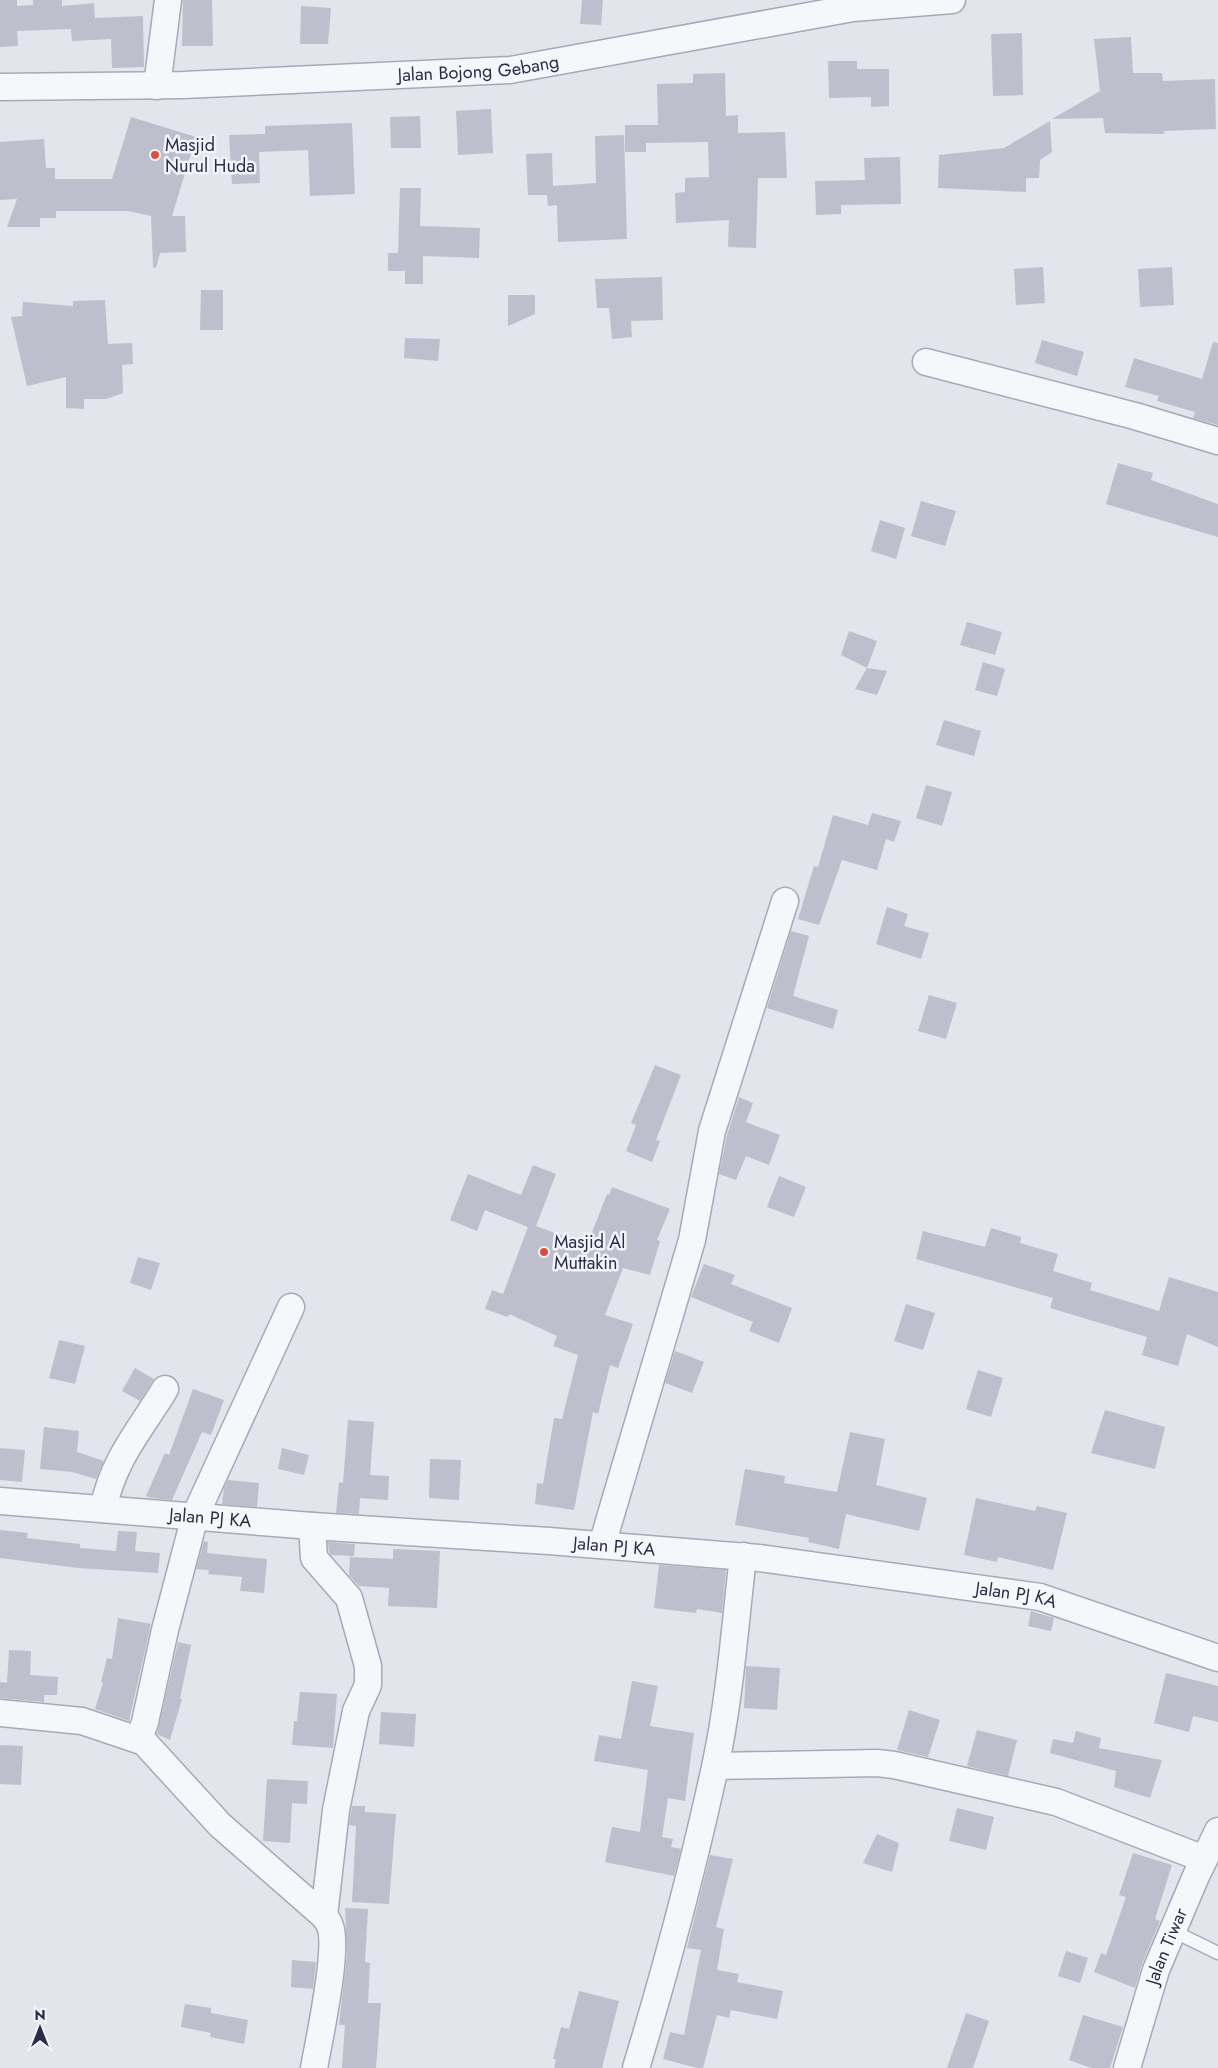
<svg xmlns="http://www.w3.org/2000/svg" width="1218" height="2068" font-family="Jost,sans-serif">
	<style>
		.building { fill: #bdbfcc }
		.lines { fill: none; stroke-linecap: round; stroke-linejoin: round }
		.lane-casing { stroke: #a7a9b7; stroke-width: 15 }
		.street-casing { stroke: #a7a9b7; stroke-width: 29 }
		.lane { stroke: #f6f7fa; stroke-width: 12 }
		.street { stroke: #f6f7fa; stroke-width: 26 }
		.poi-dot { fill: #d74f42; stroke: #f3f4f9; stroke-width: 2 }
		.labels { text-anchor: middle; dominant-baseline: central; stroke-width: 5; stroke-linejoin: round; paint-order: stroke }
		.street-label { font-size: 18px; fill: #292d46; stroke: #f3f4f9 }
		.poi-label { font-size: 18px; fill: #292d46; stroke: #f3f4f9; text-anchor: start }
	</style>
	<rect width="100%" height="100%" fill="#e3e4ec"/>
	<!-- building -->
	<g class="building">
		<path d="M0,0H17V6L33,5V0H62V6L94,3L95,18L143,16L144,67L112,68L111,39L72,41L71,29L17,31L18,46L0,47Z"/>
		<path d="M183,0H212L213,46H182Z"/>
		<path d="M582,0H603L601,25L580,24Z"/>
		<path d="M301,6L331,8L328,44H300Z"/>
		<path d="M1022,33L1023,95L993,96L991,34Z"/>
		<path d="M1131,37L1133,73H1162L1163,81L1215,79L1216,129L1164,131V134L1105,133L1103,118L1052,119L1100,91L1094,39Z"/>
		<path d="M828,61H857V69H889V106L871,107V97L829,98Z"/>
		<path d="M725,73L726,116L738,115V133L785,132L787,178H758L756,248L728,247L729,220L676,223L675,193L685,192V178L709,177L708,142L646,143V152H625V125H658L657,84L693,83V74Z"/>
		<path d="M491,109L493,153L458,155L456,111Z"/>
		<path d="M420,116L421,148H391L390,117Z"/>
		<path d="M131,117L196,137L172,216H185L186,252L160,253L156,268L153,267L151,216L128,211H56V218H40V227H7L17,199L0,200V142L44,139L46,168H55V179H112Z"/>
		<path d="M1050,121L1052,152L1040,160L1039,178H1026V192L938,188L939,155L1004,148Z"/>
		<path d="M352,123L355,194L310,196L308,150L259,152L260,183L232,184L229,135L265,134V126Z"/>
		<path d="M624,135L627,239L558,242L557,205L548,206L547,195H528L526,154L552,153L553,186L596,183L595,136Z"/>
		<path d="M900,157L901,204L841,205V214L816,215L815,181L865,180L864,158Z"/>
		<path d="M400,188H421L420,226L480,228L479,258L423,256V284H405V271H388V253H398Z"/>
		<path d="M1043,267L1045,303L1016,305L1014,269Z"/>
		<path d="M1172,267L1174,305L1140,307L1138,269Z"/>
		<path d="M662,277L663,320L631,321L632,337L612,339L609,308H597L595,279Z"/>
		<path d="M201,290H223V330H200Z"/>
		<path d="M508,295H535V314L508,326Z"/>
		<path d="M105,300L108,344L132,343L133,364L122,365L123,393L106,399H84V409L66,408V377L27,386L11,317L22,316L23,302L73,306V301Z"/>
		<path d="M405,338L440,339L438,361L404,358Z"/>
		<path d="M1042,340L1084,352L1077,376L1035,363Z"/>
		<path d="M1213,342L1218,343V425L1193,418L1195,412L1157,401L1159,396L1125,387L1134,358L1202,379Z"/>
		<path d="M1118,463L1153,473L1151,480L1218,504V537L1106,504Z"/>
		<path d="M921,501L956,511L945,546L911,536Z"/>
		<path d="M880,520L905,528L896,559L871,551Z"/>
		<path d="M967,622L1002,632L995,655L960,645Z"/>
		<path d="M849,631L877,641L867,668L841,655Z"/>
		<path d="M983,662L1005,669L997,696L975,690Z"/>
		<path d="M867,668L887,671L877,695L855,689Z"/>
		<path d="M944,720L981,731L974,756L936,745Z"/>
		<path d="M926,785L952,792L942,826L916,818Z"/>
		<path d="M872,813L901,821L894,842L886,839L877,870L842,860L819,925L798,919L814,866L818,867L833,815L868,825Z"/>
		<path d="M887,907L908,914L904,926L929,933L921,959L876,944Z"/>
		<path d="M791,931L809,936L793,996L838,1010L833,1029L767,1008Z"/>
		<path d="M929,995L957,1003L946,1039L918,1031Z"/>
		<path d="M655,1065L681,1075L656,1140L660,1141L652,1162L626,1151L636,1125L631,1123Z"/>
		<path d="M739,1097L753,1103L746,1122L780,1135L769,1165L746,1156L736,1180L719,1174L727,1135Z"/>
		<path d="M533,1165L556,1174L536,1226L587,1245L607,1194L609,1195L612,1187L670,1209L657,1240L660,1241L650,1275L623,1268L605,1315L633,1324L618,1368L610,1365L598,1414L593,1412L574,1510L535,1504L537,1483L543,1484L554,1418L562,1419L578,1355L553,1346L557,1336L509,1314L508,1317L485,1309L492,1290L503,1294L528,1227L485,1210L477,1231L450,1220L468,1174L521,1195Z"/>
		<path d="M779,1176L806,1187L794,1217L767,1207Z"/>
		<path d="M991,1228L1021,1237L1020,1243L1058,1254L1053,1271L1092,1283L1090,1290L1159,1311L1169,1277L1218,1292V1347L1187,1334L1178,1366L1142,1355L1147,1337L1050,1308L1053,1298L916,1259L923,1231L985,1247Z"/>
		<path d="M138,1257L160,1263L151,1290L130,1283Z"/>
		<path d="M704,1264L735,1275L731,1284L792,1308L779,1343L749,1331L753,1322L691,1297Z"/>
		<path d="M906,1304L935,1313L923,1350L894,1341Z"/>
		<path d="M59,1340L85,1346L75,1384L49,1378Z"/>
		<path d="M675,1351L704,1362L692,1393L665,1383Z"/>
		<path d="M135,1368L154,1379L140,1401L122,1391Z"/>
		<path d="M978,1370L1003,1378L991,1417L966,1409Z"/>
		<path d="M193,1389L224,1400L211,1435L202,1432L172,1500L151,1498L146,1496L165,1453L169,1455Z"/>
		<path d="M1105,1410L1165,1427L1155,1469L1091,1453Z"/>
		<path d="M348,1420L374,1422L370,1475L389,1476L388,1500L360,1498L359,1514L336,1513L339,1482L343,1483Z"/>
		<path d="M44,1427L79,1431L77,1452L104,1461L96,1479L72,1472L40,1469Z"/>
		<path d="M850,1432L885,1439L876,1485L927,1498L919,1531L846,1514L839,1549L808,1542L809,1538L735,1525L745,1469L785,1476L784,1483L837,1492Z"/>
		<path d="M0,1448L25,1450L22,1482L0,1480Z"/>
		<path d="M282,1448L309,1455L304,1475L278,1469Z"/>
		<path d="M430,1459L461,1460L459,1500L429,1498Z"/>
		<path d="M228,1480L259,1483L257,1507L222,1504L224,1488Z"/>
		<path d="M976,1498L1035,1511L1037,1506L1067,1513L1053,1570L998,1557L997,1562L964,1555Z"/>
		<path d="M0,1530L28,1533L27,1538L80,1544V1548L116,1551L118,1531L137,1532L135,1551L160,1553L158,1573L78,1568L0,1558Z"/>
		<path d="M204,1541L208,1542L207,1553L267,1559L264,1593L240,1591L242,1577L208,1574L209,1570L196,1569Z"/>
		<path d="M328,1542L355,1544L354,1556L331,1555L329,1552Z"/>
		<path d="M393,1549L440,1551L437,1608L388,1606L389,1588L359,1586L349,1575L350,1557L393,1559Z"/>
		<path d="M659,1565L726,1570L722,1613L697,1609L696,1613L654,1608Z"/>
		<path d="M1031,1611L1054,1618L1051,1631L1028,1626Z"/>
		<path d="M118,1618L151,1624L129,1721L95,1709L103,1683L101,1682L107,1658L112,1659Z"/>
		<path d="M178,1642L191,1645L180,1699H182L170,1740L157,1734Z"/>
		<path d="M9,1650L31,1651L30,1675L58,1677L57,1695H44V1702L0,1698V1682L7,1683Z"/>
		<path d="M746,1666L780,1668L777,1710L744,1708Z"/>
		<path d="M1166,1673L1218,1686V1722L1193,1716L1189,1732L1154,1723Z"/>
		<path d="M632,1681L658,1686L650,1726L694,1733L685,1801L668,1798L662,1837L673,1839L671,1847L681,1849L674,1876L605,1862L612,1827L640,1832L648,1770L594,1761L599,1735L621,1739Z"/>
		<path d="M300,1692L337,1694L333,1748L292,1745L294,1721H297Z"/>
		<path d="M909,1710L940,1720L928,1757L897,1750Z"/>
		<path d="M381,1712L416,1714L414,1747L379,1744Z"/>
		<path d="M977,1730L1017,1740L1008,1776L967,1766Z"/>
		<path d="M1076,1731L1101,1738L1099,1748L1162,1760L1150,1798L1114,1787L1116,1771L1050,1753L1053,1739L1073,1743Z"/>
		<path d="M0,1745L23,1746L21,1785L0,1784Z"/>
		<path d="M267,1779L308,1781L307,1804L292,1803L290,1843L263,1841Z"/>
		<path d="M352,1806H365V1812L396,1814L389,1904L352,1902L356,1826L349,1825Z"/>
		<path d="M957,1808L994,1817L986,1850L949,1841Z"/>
		<path d="M877,1834L899,1843L892,1872L863,1863Z"/>
		<path d="M1133,1853L1172,1865L1155,1919L1160,1921L1142,1964L1135,1988L1094,1972L1101,1953L1106,1955L1126,1897L1119,1895Z"/>
		<path d="M710,1855L733,1859L716,1927L724,1929L717,1970L739,1974L737,1982L783,1991L777,2019L731,2010L729,2018L717,2015L703,2068H697L663,2059L670,2032L684,2035L701,1950L687,1948Z"/>
		<path d="M345,1908L368,1909L365,1962L370,1963L368,2003H381L376,2068H342L345,2025H339L347,1955Z"/>
		<path d="M1066,1951L1088,1958L1080,1983L1058,1976Z"/>
		<path d="M292,1960L316,1962L313,1989L291,1987Z"/>
		<path d="M579,1991L619,2001L602,2068H554L556,2059H553L561,2027L569,2029Z"/>
		<path d="M185,2004L211,2008V2013L248,2020L244,2044L210,2037L211,2033L181,2027Z"/>
		<path d="M966,2013L989,2021L973,2068H947Z"/>
		<path d="M1083,2015L1123,2027L1110,2068H1091L1069,2060Z"/>
	</g>
	<g class="lines">
		<defs>
			<path id="lane" d="M1173,1931L1218,1953"/>
			<g id="street">
				<path d="M157,86L168,0"/>
				<path id="s1" d="M0,87L183,85L510,70L853,8L952,0"/>
				<path d="M926,362L1135,416L1218,441"/>
				<path id="s2" d="M0,1501L312,1526L549,1541L759,1558L1040,1597L1218,1658"/>
				<path d="M103,1509C114,1458 139,1432 165,1389"/>
				<path d="M312,1526L314,1558L349,1598L368,1666V1685L356,1711L336,1810L324,1916"/>
				<path d="M602,1545L692,1240L712,1131L785,901"/>
				<path d="M0,1713L82,1721L144,1742L220,1825L324,1916C326,1919 329,1922 330,1926C339,1949 319,2040 314,2068"/>
				<path d="M139,1739L145,1722L165,1630L195,1516L291,1307"/>
				<path d="M716,1766L877,1763L894,1765L1056,1802L1204,1859"/>
				<path d="M636,2068C666,1969 693,1868 715,1767C730,1698 735,1626 743,1556"/>
				<path id="s3" d="M1127,2068L1156,1970L1196,1876L1218,1831"/>
			</g>
		</defs>
		<!-- lane casing -->
		<use href="#lane" class="lane-casing"/>
		<!-- street casing -->
		<use href="#street" class="street-casing"/>
		<!-- lane -->
		<use href="#lane" class="lane"/>
		<!-- street -->
		<use href="#street" class="street"/>
	</g>
	<!-- markers -->
	<g class="poi-dot">
		<circle cx="155" cy="155" r="5"/>
		<circle cx="544" cy="1252" r="5"/>
	</g>
	<g class="labels">
		<!-- street labels -->
		<g class="street-label">
			<text stroke="none"><textPath href="#s1" startOffset="479">Jalan Bojong Gebang</textPath></text>
			<text stroke="none"><textPath href="#s2" startOffset="211">Jalan PJ KA</textPath></text>
			<text stroke="none"><textPath href="#s2" startOffset="616">Jalan PJ KA</textPath></text>
			<text stroke="none"><textPath href="#s2" startOffset="1021">Jalan PJ KA</textPath></text>
			<text stroke="none"><textPath href="#s3" startOffset="128">Jalan Tiwar</textPath></text>
		</g>
		<!-- poi labels -->
		<g class="poi-label">
			<text x="165" y="145">Masjid<tspan x="165" dy="21">Nurul Huda</tspan></text>
			<text x="554" y="1242">Masjid Al<tspan x="554" dy="21">Muttakin</tspan></text>
		</g>
	</g>
	<!-- north arrow -->
	<g transform="translate(40 2028)" stroke="#f3f4f9" stroke-width="4" paint-order="stroke">
	<path d="M0-4L9 19L0 12L-9 19Z" fill="#292d46"/>
	<text y="-8" font-size="14" font-weight="bold" text-anchor="middle" fill="#292d46">N</text>
	</g>
</svg>
